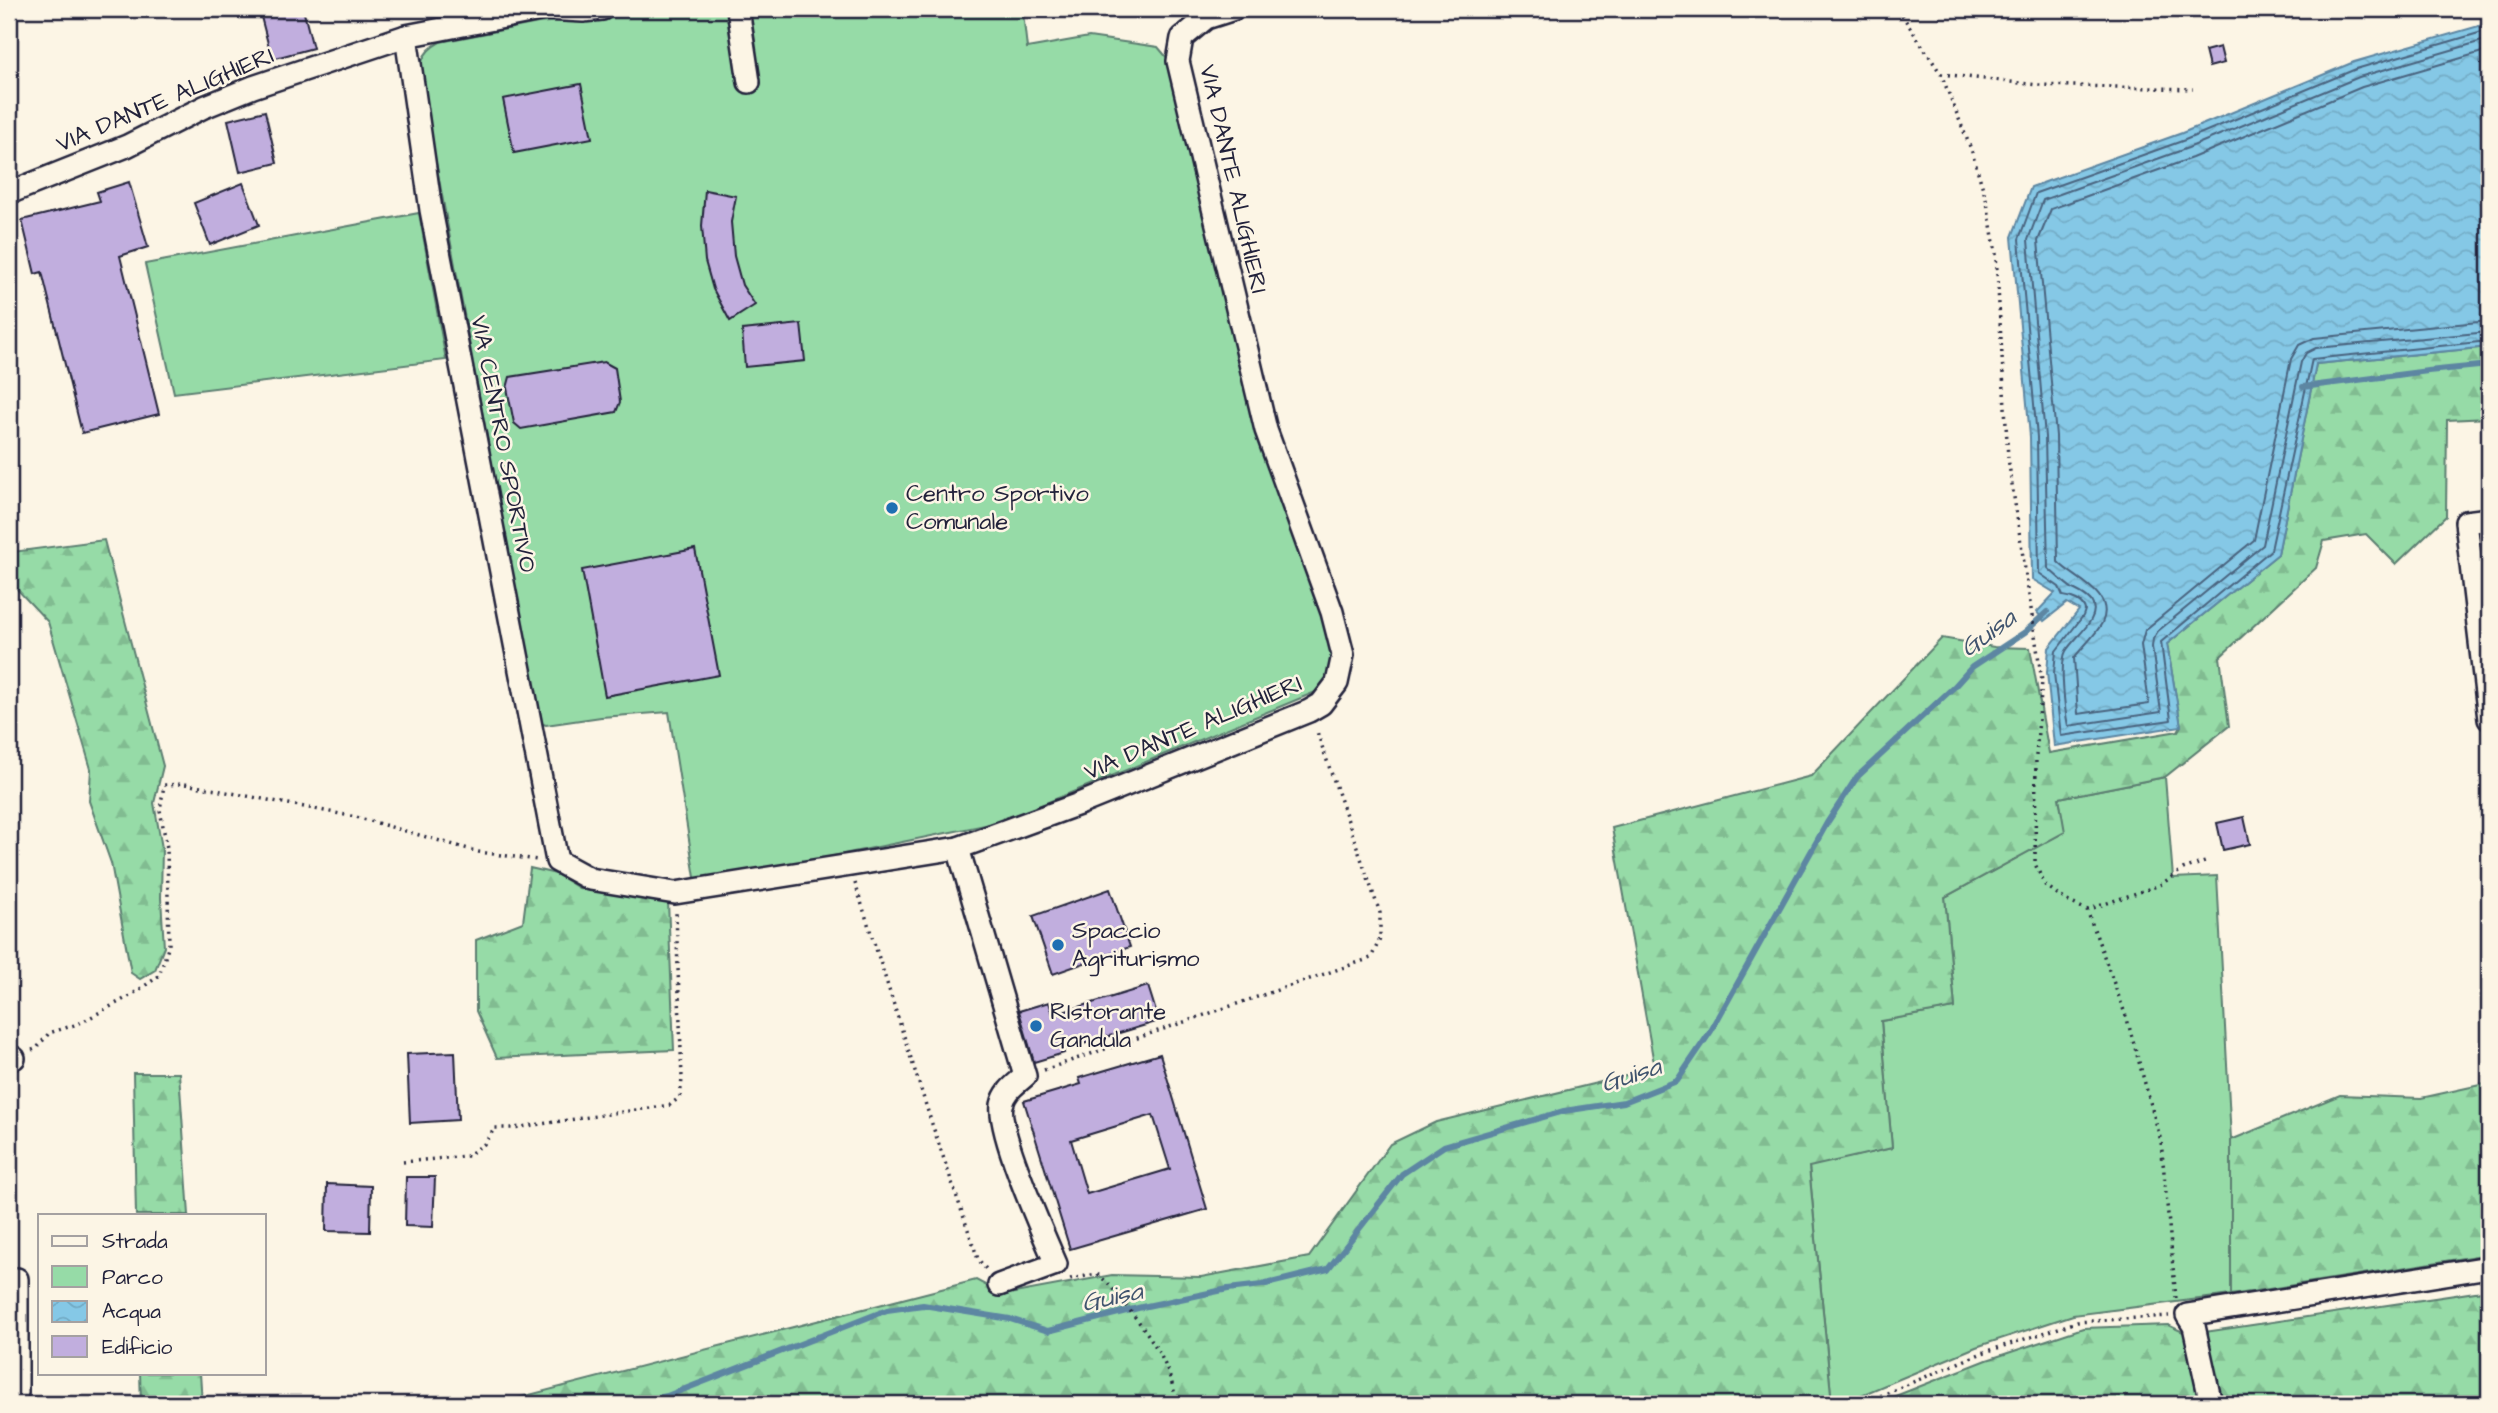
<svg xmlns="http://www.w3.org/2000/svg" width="2498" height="1413" font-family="'Architects Daughter',sans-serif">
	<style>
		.green { fill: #96dba7; stroke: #5c7e71; stroke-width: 2 }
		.forest { fill: url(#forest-firs); stroke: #5c7e71; stroke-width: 2 }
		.water { fill: url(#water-waves); stroke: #5d86a2; stroke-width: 2 }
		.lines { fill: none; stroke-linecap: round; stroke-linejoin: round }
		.shore { stroke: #4a647f; stroke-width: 2 }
		.stream { stroke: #5d86a2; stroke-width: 6 }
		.building { fill: #c1aede; stroke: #22223b; stroke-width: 2; fill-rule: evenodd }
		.minor-casing { stroke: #22223b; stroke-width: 26 }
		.path { stroke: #22223b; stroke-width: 3.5; stroke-dasharray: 2 5; stroke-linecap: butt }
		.minor { stroke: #fcf5e5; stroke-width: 21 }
		.poi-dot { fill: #1f6fb2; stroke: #fcf5e5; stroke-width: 2.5 }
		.labels { text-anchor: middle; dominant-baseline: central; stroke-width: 5; stroke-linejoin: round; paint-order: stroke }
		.street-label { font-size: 24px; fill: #22223b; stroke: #fcf5e5 }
		.poi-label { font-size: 24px; fill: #22223b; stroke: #fcf5e5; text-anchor: start }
		.water-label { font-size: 26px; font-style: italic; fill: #40546e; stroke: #fcf5e5 }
	</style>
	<defs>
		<pattern id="forest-firs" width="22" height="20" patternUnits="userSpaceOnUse" patternTransform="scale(1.75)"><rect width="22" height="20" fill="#96dba7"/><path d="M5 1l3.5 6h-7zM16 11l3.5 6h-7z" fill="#81bc91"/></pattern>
		<pattern id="water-waves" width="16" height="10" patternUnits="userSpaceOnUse" patternTransform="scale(1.75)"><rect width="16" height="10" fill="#85c8e6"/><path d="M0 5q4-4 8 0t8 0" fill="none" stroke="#73acc6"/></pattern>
	</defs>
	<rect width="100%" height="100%" fill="#fcf5e5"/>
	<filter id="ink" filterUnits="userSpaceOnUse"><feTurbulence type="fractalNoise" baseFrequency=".0143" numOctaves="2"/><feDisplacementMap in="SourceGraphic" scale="14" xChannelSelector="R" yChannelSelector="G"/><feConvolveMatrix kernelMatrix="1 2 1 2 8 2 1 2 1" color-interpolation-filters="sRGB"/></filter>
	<g filter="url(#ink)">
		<!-- green -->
		<g class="green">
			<path d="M697,9H974L1023,13L1027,48L1089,37L1158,47L1169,60L1333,651L1326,681L1318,691L1000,822L696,884L669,712L601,717L546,725L540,723L423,93C421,69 416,55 440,42L538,23Z"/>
			<path d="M419,213L446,360L174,393L145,264Z"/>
			<path d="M2165,777L2173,878L2217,876L2231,1140V1295L2073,1315L1976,1347L1840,1404H1832L1809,1166L1892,1148L1881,1021L1955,1008L1945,897L2064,832L2059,798Z"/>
		</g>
		<!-- forest -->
		<g class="forest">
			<path d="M2489,347V418L2447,420L2446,516L2396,564L2366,534L2324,541L2316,568L2220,657L2229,726L2165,777L2059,798L2065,832L1945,897L1955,1008L1881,1021L1892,1148L1809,1167L1832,1404H494L976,1280L1004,1295L1112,1275L1201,1277L1309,1257L1390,1144L1436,1122L1655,1069L1612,828L1811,776L1942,638L1994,647L2030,648L2049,753L2178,731L2181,726L2167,644L2278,554L2316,364Z"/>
			<path d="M9,539L13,552L104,540L163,766L154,803L162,848L161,898L164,947L155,970L140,979L131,973L111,863L89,801L91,769L48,622L15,587H9Z"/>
			<path d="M530,868L556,874L579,888L668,901L674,1050L497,1058L476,1011V940L523,922Z"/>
			<path d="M133,1073H179L189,1215H136Z"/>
			<path d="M2489,1083V1254L2231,1295V1140L2340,1095L2421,1098Z"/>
			<path d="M2489,1290V1404H1875L1987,1360L2083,1328L2168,1325L2183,1332H2205Z"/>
			<path d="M140,1373H200L202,1404H141Z"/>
		</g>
		<!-- water -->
		<path class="water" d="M2489,23V347L2316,364L2278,554L2167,644L2181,726L2054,746L2047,672L2049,648L2079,610L2067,603L2044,621L2037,612L2055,593L2032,579L2030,437L2012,237L2031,187L2182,133L2354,62Z"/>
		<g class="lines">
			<!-- shore -->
			<g class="shore">
				<path d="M2489,30L2356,69L2185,140L2036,193L2019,239L2037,437L2039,573L2059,587L2063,596C2072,597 2083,601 2085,610L2083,616L2056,651L2054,673L2061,736L2171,720L2161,642L2271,550L2312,359L2489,341"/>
				<path d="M2489,39L2359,77L2188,148L2043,200L2028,240L2045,437L2048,568C2052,572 2068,586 2073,589C2079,592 2086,595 2091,601C2103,618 2074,637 2066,651C2059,663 2065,711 2068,726L2161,712L2152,647L2153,639L2158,631L2263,545L2301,362L2306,353L2316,348L2489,332"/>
				<path d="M2489,50L2362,87L2192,158L2051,209L2038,241L2056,436L2058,562C2074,579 2116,593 2102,623C2095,636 2083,646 2074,658L2078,714L2149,704L2141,645L2145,630L2254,540L2291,359L2299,345L2314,338L2489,321"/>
			</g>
			<!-- stream -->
			<g class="stream">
				<path d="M2303,387L2428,371L2489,365"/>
				<path d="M631,1404L667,1396L887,1310L923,1305L1010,1319L1048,1331L1142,1307L1228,1289L1262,1285L1328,1269L1402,1174L1444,1146L1564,1111L1624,1102L1677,1081L1711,1031L1827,823L1857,777L1954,687L1972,667L2025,632L2047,612"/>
			</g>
		</g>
		<!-- building -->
		<g class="building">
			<path d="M259,9H303L313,48L272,59Z"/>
			<path d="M2220,47L2224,63L2209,67L2205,51Z"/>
			<path d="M581,84L592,138L514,153L503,99Z"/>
			<path d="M265,111L277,163L240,172L228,120Z"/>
			<path d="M129,182L148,247L120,256L159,414L82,433L42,272L35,274L22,220L100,201L97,192Z"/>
			<path d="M243,183L259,225L210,245L194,203Z"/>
			<path d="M705,190L736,196L731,222L734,256L742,285L755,305L730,321L713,289L705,261L702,226Z"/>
			<path d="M801,324L805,361L745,367L742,330Z"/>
			<path d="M604,362L615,368L620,402L616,412L521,429L514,423L507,388L510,377Z"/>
			<path d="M695,549L719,675L605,696L582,570Z"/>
			<path d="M2244,817L2250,844L2223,850L2217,823Z"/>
			<path d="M1110,889L1130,947L1053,974L1033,916Z"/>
			<path d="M1148,986L1159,1021L1063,1050L1064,1053L1034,1062L1019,1011L1049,1002L1053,1015Z"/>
			<path d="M455,1052L458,1120L410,1123L407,1054Z"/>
			<path d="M1160,1054L1207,1209L1070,1249L1024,1101L1081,1084L1079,1078ZM1153,1115L1170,1169L1087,1194L1071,1140Z"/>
			<path d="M406,1177H435L433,1227L405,1226Z"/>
			<path d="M327,1184L371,1186L370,1232L326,1231Z"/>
		</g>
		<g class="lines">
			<defs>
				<g id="minor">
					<path d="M545,9L583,11L602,9"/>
					<path d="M738,9L749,82"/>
					<path d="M406,36L431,210L557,861L590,879L675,893L958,848L1079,804L1309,711L1321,704L1337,683L1343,655L1332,612L1266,430L1178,61L1182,38L1206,18L1234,9"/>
					<path d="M9,193L127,146L204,107L253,87L406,36L545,9"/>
					<path d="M2489,519L2466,522L2489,719"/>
					<path d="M958,848L1025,1076C1015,1085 1005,1091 1002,1105C997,1131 1044,1236 1056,1264L999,1285"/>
					<path d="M9,1059L14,1058"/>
					<path d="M9,1393H17V1279"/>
					<path d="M2211,1404L2194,1326L2187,1315L2489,1267"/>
				</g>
			</defs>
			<!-- minor casing -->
			<use href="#minor" class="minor-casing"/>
			<!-- path -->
			<g class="path">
				<path d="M1898,9L1941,74L1971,149L1987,202L1996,254L2008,458L2042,681L2036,756L2035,864L2045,885L2067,901L2087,910L2127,1019L2161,1141L2176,1299"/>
				<path d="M1941,74L2037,85L2193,89"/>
				<path d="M855,883L931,1121L978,1259L986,1269"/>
				<path d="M2087,910L2160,885L2183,869L2208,861"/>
				<path d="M32,1050L37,1048L49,1033L78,1024L130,996L159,976L169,945L167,848L160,810L164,785L185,784L356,817L479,852L537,860"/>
				<path d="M1044,1070L1371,958L1380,939V913L1316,729"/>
				<path d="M403,1162L467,1156L484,1144L495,1128H514L670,1105L680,1097L682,1079L676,913"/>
				<path d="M1070,1279L1097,1274C1110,1283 1117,1295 1127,1307C1153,1339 1169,1363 1177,1404"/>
				<path d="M1861,1404L1982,1353L2077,1322L2169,1316"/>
			</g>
			<!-- minor -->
			<use href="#minor" class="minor"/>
		</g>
	</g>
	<!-- markers -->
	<g class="poi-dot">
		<circle cx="892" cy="508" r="7"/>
		<circle cx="1058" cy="945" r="7"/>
		<circle cx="1036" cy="1026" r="7"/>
	</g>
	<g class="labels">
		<!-- street labels -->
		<g class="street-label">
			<text transform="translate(165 100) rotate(-23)">VIA DANTE ALIGHIERI</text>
			<text transform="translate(1233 179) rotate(77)">VIA DANTE ALIGHIERI</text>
			<text transform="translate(503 444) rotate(79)">VIA CENTRO SPORTIVO</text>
			<text transform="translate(1193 728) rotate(-23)">VIA DANTE ALIGHIERI</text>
		</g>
		<!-- poi labels -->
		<g class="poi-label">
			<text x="906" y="494">Centro Sportivo<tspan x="906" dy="28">Comunale</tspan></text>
			<text x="1072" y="931">Spaccio<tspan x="1072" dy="28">Agriturismo</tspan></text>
			<text x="1050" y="1012">RIstorante<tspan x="1050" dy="28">Gandula</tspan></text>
		</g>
		<!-- water labels -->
		<g class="water-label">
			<text transform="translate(1988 633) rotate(-36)">Guisa</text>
			<text transform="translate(1631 1075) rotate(-18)">Guisa</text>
			<text transform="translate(1112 1297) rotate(-12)">Guisa</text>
		</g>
	</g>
	<!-- margin -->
	<rect width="2498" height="1413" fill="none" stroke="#fcf5e5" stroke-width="35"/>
	<rect x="18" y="18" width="2463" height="1378" fill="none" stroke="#22223b" stroke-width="2.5" filter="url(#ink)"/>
	<!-- legend -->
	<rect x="38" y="1214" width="228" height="161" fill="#fcf5e5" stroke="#a5a1a1" stroke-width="2"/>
	<rect x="52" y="1236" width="35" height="10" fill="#fcf5e5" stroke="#a5a1a1" stroke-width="2"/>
	<text x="102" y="1248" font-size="21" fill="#22223b">Strada</text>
	<rect x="52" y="1266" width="35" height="21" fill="#96dba7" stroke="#a5a1a1" stroke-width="2"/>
	<text x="102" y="1284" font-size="21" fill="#22223b">Parco</text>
	<rect x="52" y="1301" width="35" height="21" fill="url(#water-waves)" stroke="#a5a1a1" stroke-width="2"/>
	<text x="102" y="1318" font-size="21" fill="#22223b">Acqua</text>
	<rect x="52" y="1336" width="35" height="21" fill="#c1aede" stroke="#a5a1a1" stroke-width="2"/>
	<text x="102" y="1354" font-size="21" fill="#22223b">Edificio</text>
</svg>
